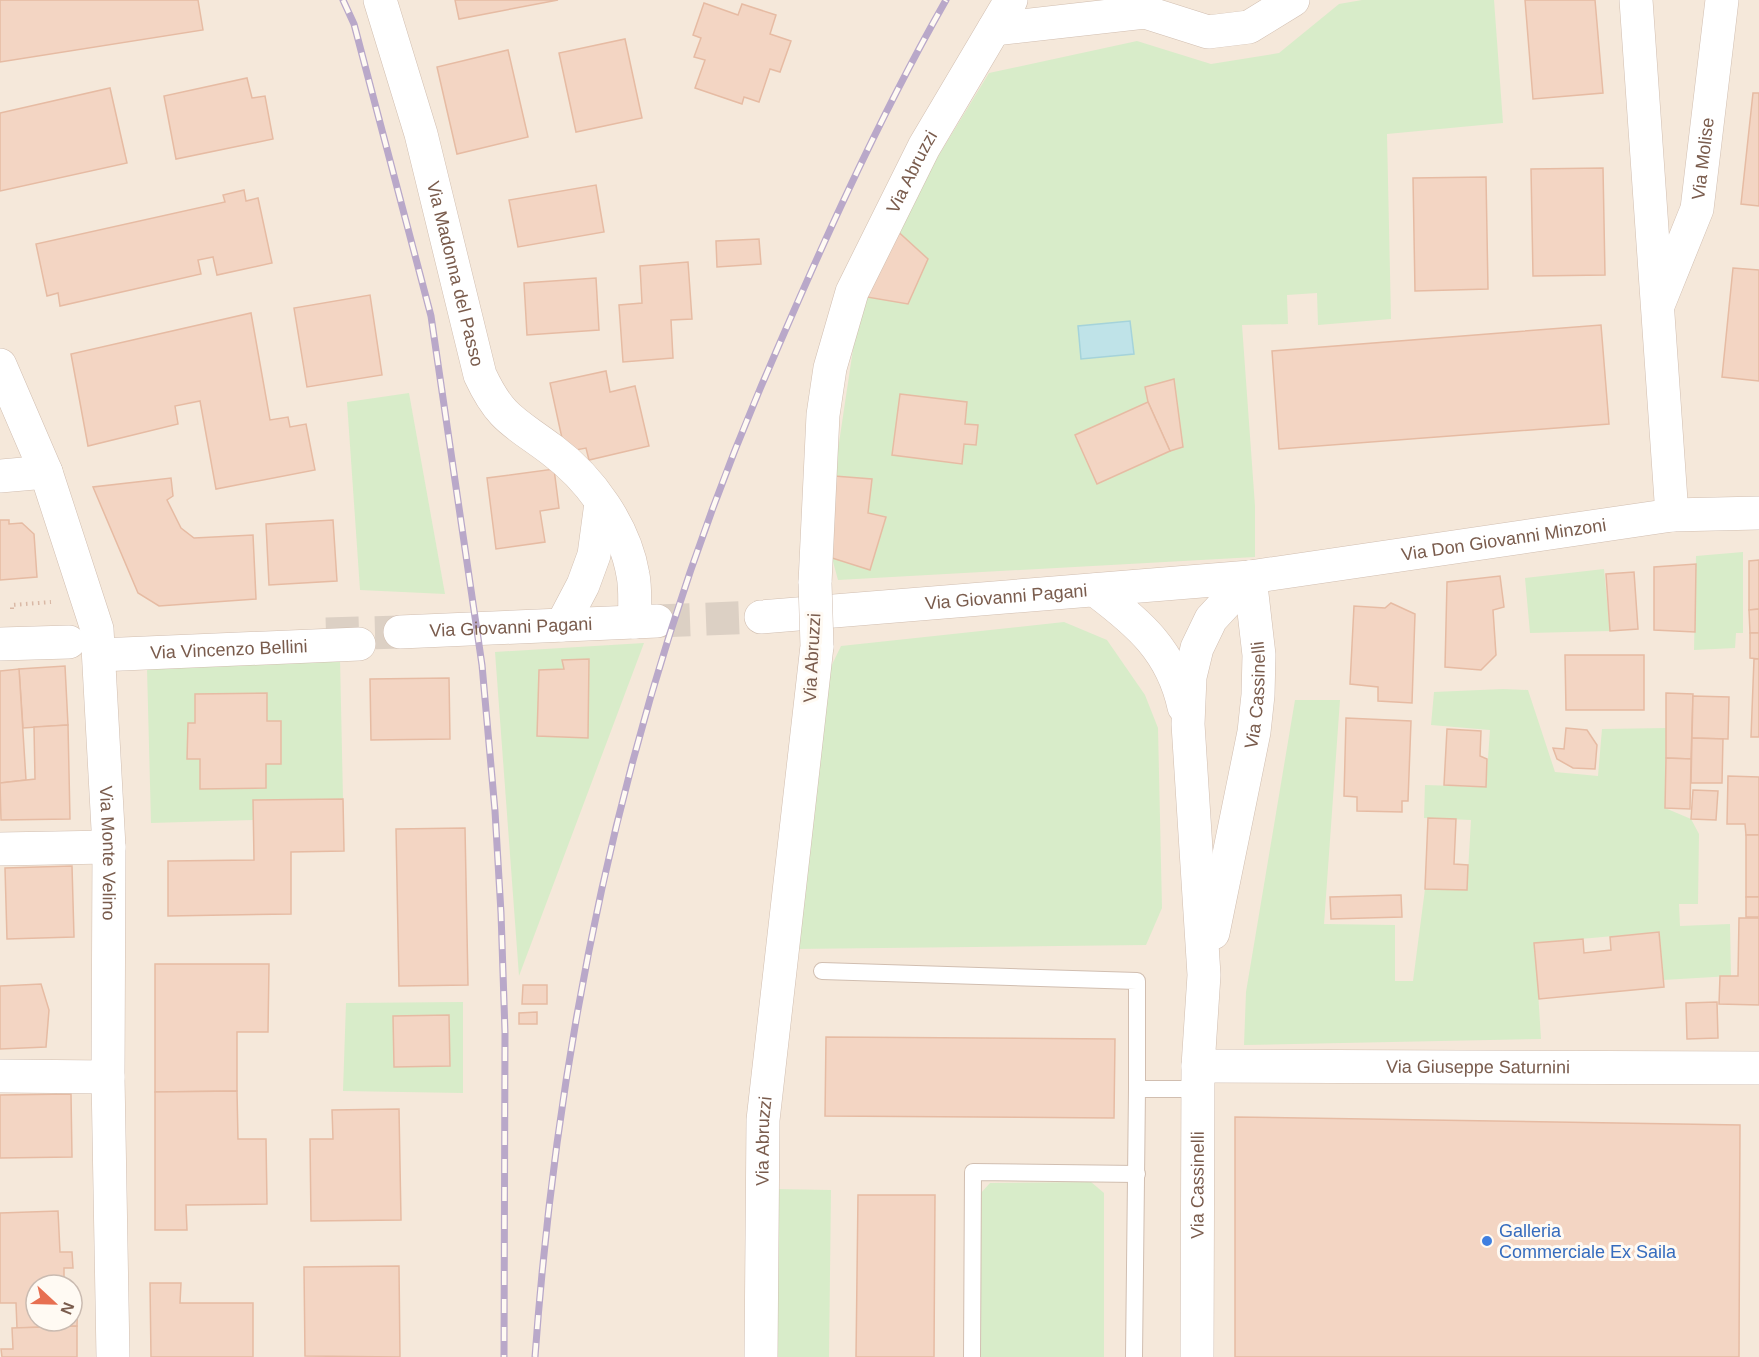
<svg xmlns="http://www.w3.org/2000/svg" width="1759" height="1357" font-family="Arial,sans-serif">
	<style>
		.residential { fill: #f5e8da; fill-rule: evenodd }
		.green { fill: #d8ecc9; fill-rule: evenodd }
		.water { fill: #bfe3e8; stroke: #a5d3da; stroke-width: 1.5 }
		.building { fill: #f3d5c3; stroke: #e6bba3; stroke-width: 1.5 }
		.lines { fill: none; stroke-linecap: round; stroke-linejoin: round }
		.tertiary-tunnel { stroke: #dcd0c4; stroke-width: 33; stroke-dasharray: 33 16; stroke-linecap: butt }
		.service-casing { stroke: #d1beb0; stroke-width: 18 }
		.minor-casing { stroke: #d1beb0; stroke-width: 34 }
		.tertiary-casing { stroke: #d1beb0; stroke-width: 34 }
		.path { stroke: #d9b8a5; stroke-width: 4; stroke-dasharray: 1.5 4.5; stroke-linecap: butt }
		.service { stroke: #fff; stroke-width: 16 }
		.minor { stroke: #fff; stroke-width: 33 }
		.tertiary { stroke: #fff; stroke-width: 33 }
		.rail-casing { stroke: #b9a8c9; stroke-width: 7 }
		.rail { stroke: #fffaf3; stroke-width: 4.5; stroke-dasharray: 14; stroke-linecap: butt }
		.minor-bridge-casing { stroke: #d1beb0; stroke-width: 34; stroke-linecap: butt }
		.minor-bridge { stroke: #fff; stroke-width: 33 }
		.shop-dot { fill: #3f7fe0; stroke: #fffaf3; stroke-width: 2 }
		.labels { text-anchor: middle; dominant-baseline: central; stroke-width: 6; stroke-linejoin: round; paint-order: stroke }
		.street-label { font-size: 18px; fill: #7a5c4d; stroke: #fffaf3 }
		.shop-label { font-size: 18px; fill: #366cbe; stroke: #fffaf3; text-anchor: start }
	</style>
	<rect width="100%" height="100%" fill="#fdf6ec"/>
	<!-- residential -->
	<path class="residential" d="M0,0H1759V1357H0ZM36,1285H72V1321H36Z"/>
	<!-- green -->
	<g class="green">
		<path d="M1362,0H1494L1503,123L1387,134L1391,319L1318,325L1317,293L1287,295L1288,324L1242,325L1255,506V557L838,580L832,558L834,476L861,296L920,186L989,73L1137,41L1211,64L1279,53L1339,4Z"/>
		<path d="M409,393L445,594L360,590L347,402Z"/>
		<path d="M1743,552V633H1736L1735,648L1694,650L1696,556Z"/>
		<path d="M1604,569L1610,631L1530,633L1525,578Z"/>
		<path d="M1064,622L1107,640L1145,695L1158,728L1162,908L1146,945L793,949L827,675L841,646Z"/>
		<path d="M644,643L519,976L495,652ZM563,660H589L587,738L537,735L539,670L564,669Z"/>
		<path d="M340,658L343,799L253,800V820L151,823L147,668ZM195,694H267V721H281V763L187,758L188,723H195Z"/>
		<path d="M1503,689L1528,690L1555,772L1598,776L1602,729L1666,728L1665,808L1691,819L1699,834L1698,904H1679L1680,926L1730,924L1731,976L1663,980L1659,932L1535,943L1541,1039L1244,1045L1246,992L1295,700H1340L1324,924L1395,925V981H1413L1425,889H1467L1471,820L1424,818L1425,785L1486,787L1490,730L1431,725L1434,692Z"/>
		<path d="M463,1002V1093L343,1091L346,1003ZM449,1015L450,1066L394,1067L393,1016Z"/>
		<path d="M1091,1182L1104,1193V1357H979L980,1194L990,1183Z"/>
		<path d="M775,1189L831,1190L829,1357H774Z"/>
	</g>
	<!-- water -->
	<path class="water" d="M1130,321L1134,354L1081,359L1078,326Z"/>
	<!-- building -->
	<g class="building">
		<path d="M0,0H198L203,30L0,62Z"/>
		<path d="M455,0H558L459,19Z"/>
		<path d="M1525,0H1595L1603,93L1533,99Z"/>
		<path d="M704,3L738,15L742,4L776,15L770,34L791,41L780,72L770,69L759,102L744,97L742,104L695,88L705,60L694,57L701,38L693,35Z"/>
		<path d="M625,39L642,118L576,132L559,53Z"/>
		<path d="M508,50L528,137L457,154L437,67Z"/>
		<path d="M247,78L252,98L265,96L273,139L176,159L164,96Z"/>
		<path d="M110,88L127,163L0,191V113Z"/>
		<path d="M1753,93H1759V206L1741,204Z"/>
		<path d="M1603,168L1605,275L1533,276L1531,169Z"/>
		<path d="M1486,177L1488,289L1415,291L1413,178Z"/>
		<path d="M596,185L604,232L518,247L509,200Z"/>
		<path d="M244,190L246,201L258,198L272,263L217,275L213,257L198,260L201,274L60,306L58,293L47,296L36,244L225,202L223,195Z"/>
		<path d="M893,227L928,259L908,304L861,296Z"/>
		<path d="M759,239L761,264L717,267L716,241Z"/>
		<path d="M688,262L692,319L671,320L673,358L623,362L619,305L642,303L640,266Z"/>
		<path d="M1733,268L1759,270V381L1722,377Z"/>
		<path d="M596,278L599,330L527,335L524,283Z"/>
		<path d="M370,295L382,375L307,387L294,308Z"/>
		<path d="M251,313L270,420L288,417L290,427L306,424L315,470L216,489L200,401L175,406L178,424L88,446L71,354Z"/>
		<path d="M1601,325L1609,424L1279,449L1272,351Z"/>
		<path d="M606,371L610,392L635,386L649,446L589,460L586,448L565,452L550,383Z"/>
		<path d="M1174,379L1183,447L1170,451L1148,402L1145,387Z"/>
		<path d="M900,394L967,402L965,424L978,425L976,445L964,444L962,464L892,455Z"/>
		<path d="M1148,402L1170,451L1097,484L1075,435Z"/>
		<path d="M554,469L559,508L540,511L545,542L496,549L487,478Z"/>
		<path d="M834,476L872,479L868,513L886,517L870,570L832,558Z"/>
		<path d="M171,478L173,496L167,500L181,528L194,538L253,535L256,599L159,606L138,593L93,487Z"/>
		<path d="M0,520H9V524L22,523L34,534L37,577L0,580Z"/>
		<path d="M333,520L337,581L269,585L266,524Z"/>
		<path d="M1759,560V609L1749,610V561Z"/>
		<path d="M1696,564L1695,632L1654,630V567Z"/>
		<path d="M1634,572L1638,629L1610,631L1606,574Z"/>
		<path d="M1500,576L1504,607L1493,610L1496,655L1481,670L1445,667L1447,582Z"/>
		<path d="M1391,603L1415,614L1412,703L1378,701V687L1350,684L1354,606L1385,608Z"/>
		<path d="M1759,609V633H1750L1749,610Z"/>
		<path d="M1750,633H1759V659L1750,658Z"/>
		<path d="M1565,655H1644V710H1566Z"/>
		<path d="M589,659L588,738L537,736L539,670L564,669L562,660Z"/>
		<path d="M1754,659H1759V737H1751Z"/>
		<path d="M65,666L68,725L23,728L19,669Z"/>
		<path d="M19,669L26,780L0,783V671Z"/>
		<path d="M449,678L450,739L371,740L370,679Z"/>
		<path d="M267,693V721H281V764H266V788L200,789V759H187L188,723H195V694Z"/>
		<path d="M1666,693L1693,694L1691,759L1666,758Z"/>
		<path d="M1693,696L1729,697L1728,739L1692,738Z"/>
		<path d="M1346,718L1411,721L1408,801H1402V812L1357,811V797L1344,796Z"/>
		<path d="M68,725L70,819L1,820L0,783L35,779L34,727Z"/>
		<path d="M1566,728L1587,730L1597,745L1595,769L1573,768L1557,759L1553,748L1564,749Z"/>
		<path d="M1447,729L1481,731L1480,756L1487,759L1486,787L1444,785Z"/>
		<path d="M1692,738L1723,739L1722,783H1691Z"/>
		<path d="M1666,758L1691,759L1690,809L1665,808Z"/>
		<path d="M1728,776L1759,777V835H1746L1745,824H1727Z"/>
		<path d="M1693,790L1718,791L1716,820L1691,819Z"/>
		<path d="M343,799L344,851L291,852V914L168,916V861L254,860L253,800Z"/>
		<path d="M1428,818L1456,819L1454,864L1468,865L1467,890L1425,889Z"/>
		<path d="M465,828L468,985L399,986L396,829Z"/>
		<rect x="1746" y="835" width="13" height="62"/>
		<path d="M72,866L74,937L7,939L5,868Z"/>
		<path d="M1401,895L1402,917L1331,919L1330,897Z"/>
		<rect x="1746" y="897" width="13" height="20"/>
		<path d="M1739,918H1759V1005L1719,1004L1720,976H1738Z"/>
		<path d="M1659,932L1664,987L1539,999L1534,943L1583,939L1584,953L1611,950L1610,937Z"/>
		<path d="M155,964H269L268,1032H237V1091L155,1092Z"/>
		<path d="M41,984L49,1010L46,1047L0,1049V986Z"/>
		<path d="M523,985H547V1004H522Z"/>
		<path d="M1717,1002L1718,1038L1687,1039L1686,1003Z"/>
		<path d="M537,1012V1024H519V1013Z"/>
		<path d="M449,1015L450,1066L394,1067L393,1016Z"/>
		<path d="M826,1037L1115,1039L1114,1118L825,1116Z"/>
		<path d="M237,1091L238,1139H266L267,1204L186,1205L187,1230H155V1092Z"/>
		<path d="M71,1094L72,1157L0,1158V1095Z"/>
		<path d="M399,1109L401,1220L311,1221L310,1139H333L332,1110Z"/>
		<path d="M1235,1117L1740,1125L1739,1357H1235Z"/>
		<path d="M858,1195H935L934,1357H856Z"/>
		<path d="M58,1211L60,1252H72L73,1268H64V1285H36V1321H72V1290H78L77,1326L17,1328L16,1303H0V1213Z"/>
		<path d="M399,1266L400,1357L305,1356L304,1267Z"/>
		<path d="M150,1283H181L180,1303H253V1357H151Z"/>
		<path d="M77,1326V1357H2L1,1349H13L12,1328Z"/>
	</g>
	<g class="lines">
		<!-- tertiary-tunnel -->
		<g class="tertiary-tunnel">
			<path d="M657,621L761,617"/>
			<path d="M326,634L400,632"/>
		</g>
		<defs>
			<g id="service">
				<path d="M822,971L1137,981V1089"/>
				<path d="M972,1357L973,1172L1137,1174"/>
				<path d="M1134,1357L1137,1089H1198"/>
			</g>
			<g id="minor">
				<path id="s1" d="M380,0L421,134L480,375C501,420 515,422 552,450C591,479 625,527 633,575C636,590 634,607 635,622"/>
				<path d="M1636,0L1672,515"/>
				<path d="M994,29L1145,12L1208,32L1249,27L1293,0"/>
				<path id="s2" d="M1659,303L1697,209L1722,0"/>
				<path d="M0,476L46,472"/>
				<path id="s3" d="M815,583L823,415L830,368L852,292L924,147L1011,0"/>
				<path d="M562,625L583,585L594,555L601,503"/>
				<path id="s4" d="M99,655L359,644"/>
				<path d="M0,849L109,847"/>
				<path id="s5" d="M1198,1066L1759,1068"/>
				<path d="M0,1076L108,1077"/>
				<path id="s6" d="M761,1357L763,1120L817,646"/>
			</g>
			<g id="tertiary">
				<path id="s7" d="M0,365L46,472L97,629L109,847L108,1077L113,1357"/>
				<path d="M1095,590C1139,623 1172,651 1184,707"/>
				<path id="s8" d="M761,617L1250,577L1672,515L1759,513"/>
				<path id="s9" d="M400,632L657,621"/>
				<path d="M0,644L69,642"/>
				<path id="s10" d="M1213,933L1254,732L1258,695L1259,655L1250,577"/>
				<path id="s11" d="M1197,1357L1198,1066L1204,975L1188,724L1190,677L1197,648L1211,619L1250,577"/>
			</g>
		</defs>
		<!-- service casing -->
		<use href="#service" class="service-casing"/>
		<!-- minor casing -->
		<use href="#minor" class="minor-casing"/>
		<!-- tertiary casing -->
		<use href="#tertiary" class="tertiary-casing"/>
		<!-- path -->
		<path class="path" d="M12,609V605L51,602"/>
		<!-- service -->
		<use href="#service" class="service"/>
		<!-- minor -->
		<use href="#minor" class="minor"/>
		<!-- tertiary -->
		<use href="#tertiary" class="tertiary"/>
		<defs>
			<g id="rail">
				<path d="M343,0L354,24L431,316L482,665L495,811L501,913L505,1032L504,1357"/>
				<path d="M535,1357C559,1024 630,696 760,389C817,256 875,125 946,0"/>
			</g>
		</defs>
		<!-- rail casing -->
		<use href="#rail" class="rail-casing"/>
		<!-- rail -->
		<use href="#rail" class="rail"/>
		<defs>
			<path id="minor-bridge" d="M815,583L817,646"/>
		</defs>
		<!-- minor-bridge casing -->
		<use href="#minor-bridge" class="minor-bridge-casing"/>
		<!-- minor-bridge -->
		<use href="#minor-bridge" class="minor-bridge"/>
	</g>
	<!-- markers -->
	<circle class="shop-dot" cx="1487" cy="1241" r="6"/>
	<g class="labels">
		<!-- street labels -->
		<g class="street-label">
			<text stroke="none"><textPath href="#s2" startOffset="152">Via Molise</textPath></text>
			<text stroke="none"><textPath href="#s3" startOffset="429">Via Abruzzi</textPath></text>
			<text stroke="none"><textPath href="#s1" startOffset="284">Via Madonna del Passo</textPath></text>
			<text stroke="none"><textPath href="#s8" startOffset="747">Via Don Giovanni Minzoni</textPath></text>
			<text stroke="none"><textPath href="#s8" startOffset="246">Via Giovanni Pagani</textPath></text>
			<text stroke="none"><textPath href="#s9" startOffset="111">Via Giovanni Pagani</textPath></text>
			<text stroke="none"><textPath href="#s4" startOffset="130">Via Vincenzo Bellini</textPath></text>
			<text transform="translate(812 658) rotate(-87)">Via Abruzzi</text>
			<text stroke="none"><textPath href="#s10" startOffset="242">Via Cassinelli</textPath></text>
			<text stroke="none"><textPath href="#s7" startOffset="506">Via Monte Velino</textPath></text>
			<text stroke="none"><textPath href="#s5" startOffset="280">Via Giuseppe Saturnini</textPath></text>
			<text stroke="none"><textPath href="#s6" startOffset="216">Via Abruzzi</textPath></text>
			<text stroke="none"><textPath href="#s11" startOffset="172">Via Cassinelli</textPath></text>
		</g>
		<!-- shop labels -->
		<g class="shop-label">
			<text x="1499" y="1231">Galleria<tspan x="1499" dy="21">Commerciale Ex Saila</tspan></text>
		</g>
	</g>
	<!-- north arrow -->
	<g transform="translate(54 1303) rotate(112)"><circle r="28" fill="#fffaf3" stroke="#cabbb1" stroke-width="1.5"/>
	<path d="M0-4.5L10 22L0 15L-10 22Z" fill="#e76f51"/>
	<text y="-9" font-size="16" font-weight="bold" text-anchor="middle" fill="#7a5c4d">N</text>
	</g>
</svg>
